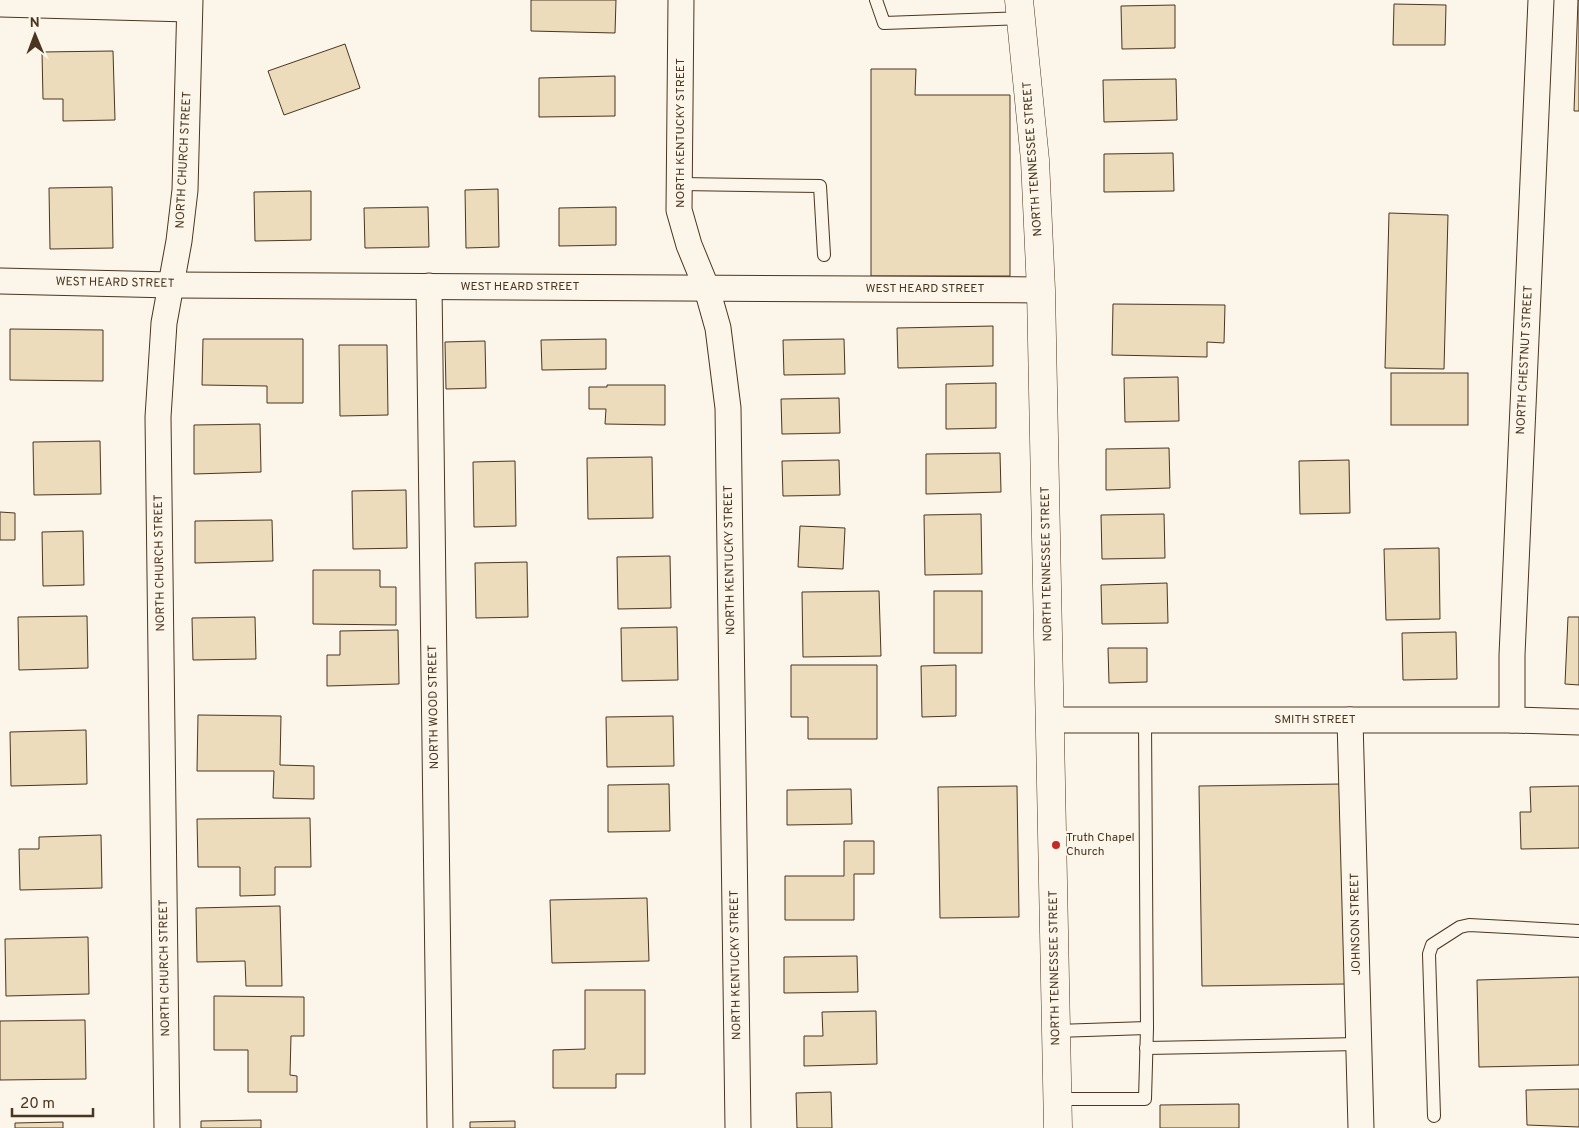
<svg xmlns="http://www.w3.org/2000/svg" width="1579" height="1128" font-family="Overpass,sans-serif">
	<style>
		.building { fill: #ecdcbc; stroke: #4a3520 }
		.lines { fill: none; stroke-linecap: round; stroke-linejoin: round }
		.service-casing { stroke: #4a3520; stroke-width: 14 }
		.minor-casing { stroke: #4a3520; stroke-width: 27 }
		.tertiary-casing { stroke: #4a3520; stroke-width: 29 }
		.service { stroke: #fbf6e9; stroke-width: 12 }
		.minor { stroke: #fbf6e9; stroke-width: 25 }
		.tertiary { stroke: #fbf6e9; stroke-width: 28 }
		.poi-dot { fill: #c62828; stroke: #fbf6e9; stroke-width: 2 }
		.labels { text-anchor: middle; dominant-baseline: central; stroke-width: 4; stroke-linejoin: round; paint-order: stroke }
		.street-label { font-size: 12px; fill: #4a3520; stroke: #fbf6e9 }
		.poi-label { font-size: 12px; fill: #4a3520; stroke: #fbf6e9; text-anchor: start }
	</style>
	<rect width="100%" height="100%" fill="#fbf6e9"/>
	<!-- building -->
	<g class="building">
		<path d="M531,0H616L615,33L531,31Z"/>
		<path d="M1578,0H1579V111H1574Z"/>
		<path d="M1394,4L1446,5L1445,45H1393Z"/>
		<path d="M1175,5V48L1122,49L1121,6Z"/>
		<path d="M345,44L360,88L284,115L268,71Z"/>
		<path d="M113,51L115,120L63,121V99H43L42,52Z"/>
		<path d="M871,69H916L915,95H1010V276H871Z"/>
		<path d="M615,76V116L539,117V78Z"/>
		<path d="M1176,79L1177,120L1104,122L1103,80Z"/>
		<path d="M1173,153L1174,191L1104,192V154Z"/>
		<path d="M112,187L113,248L50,249L49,188Z"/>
		<path d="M498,189L499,247L466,248L465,190Z"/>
		<path d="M311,191V240L255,241L254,192Z"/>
		<path d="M428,207L429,247L365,248L364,208Z"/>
		<path d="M616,207V245L559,246V208Z"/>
		<path d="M1389,213L1448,215L1444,369L1385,368Z"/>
		<path d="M1113,304L1225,305L1224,343L1207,342V357L1112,355Z"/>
		<path d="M993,326V366L898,368L897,328Z"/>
		<path d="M10,329L103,330V381L10,380Z"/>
		<path d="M203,339H303V403H267V386L202,385Z"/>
		<path d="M606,339V369L542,370L541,340Z"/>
		<path d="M844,339L845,374L784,375L783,340Z"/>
		<path d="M485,341L486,388L446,389L445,342Z"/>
		<path d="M339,345H387L388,415L340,416Z"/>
		<rect x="1391" y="373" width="77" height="52"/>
		<path d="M1178,377L1179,421L1125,422L1124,378Z"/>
		<path d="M996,383V428L946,429V384Z"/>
		<path d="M607,385H665V425L605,424L606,409H589V387H607Z"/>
		<path d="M839,398L840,433L782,434L781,399Z"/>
		<path d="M260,424L261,472L194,474V425Z"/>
		<path d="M100,441L101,494L34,495L33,442Z"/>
		<path d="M1169,448L1170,488L1106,490V449Z"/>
		<path d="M1000,453L1001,492L926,494V454Z"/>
		<path d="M652,457L653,518L588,519L587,458Z"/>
		<path d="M839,460L840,495L783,496L782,461Z"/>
		<path d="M1349,460L1350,513L1300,514L1299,461Z"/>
		<path d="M515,461L516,526L474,527L473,462Z"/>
		<path d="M406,490L407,548L353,549L352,491Z"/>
		<path d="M0,512L15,513V540H0Z"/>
		<path d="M981,514L982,574L925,575L924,515Z"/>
		<path d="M1164,514L1165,558L1102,559L1101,515Z"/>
		<path d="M272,520L273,561L195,563V521Z"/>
		<path d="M800,526L845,528L843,569L798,567Z"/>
		<path d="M83,531L84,585L43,586L42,532Z"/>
		<path d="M1439,548L1440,619L1386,620L1384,549Z"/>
		<path d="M670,556L671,608L618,609L617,557Z"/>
		<path d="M527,562L528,617L476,618L475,563Z"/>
		<path d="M313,570H380V587H396V625L313,624Z"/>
		<path d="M1167,583L1168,623L1102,624L1101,585Z"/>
		<path d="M879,591L881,656L803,657L802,592Z"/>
		<rect x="934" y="591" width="48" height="62"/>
		<path d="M87,616L88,668L19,670L18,617Z"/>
		<path d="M255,617L256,659L193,660L192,618Z"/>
		<path d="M1568,617H1579V685L1565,684Z"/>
		<path d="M677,627L678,680L622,681L621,628Z"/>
		<path d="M398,630L399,684L327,686V655H340V631Z"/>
		<path d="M1456,632L1457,679L1403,680L1402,633Z"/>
		<path d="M1108,648H1147V682L1109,683Z"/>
		<path d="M791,665H877V739H808V717H791Z"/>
		<path d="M956,665V716L922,717L921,666Z"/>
		<path d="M198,715L281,716L280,765L314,766V799L273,798L274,771H197Z"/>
		<path d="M673,716L674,766L607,767L606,717Z"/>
		<path d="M86,730L87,784L11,786L10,732Z"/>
		<path d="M669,784L670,831L608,832V785Z"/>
		<path d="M1342,784L1345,984L1202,986L1199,786Z"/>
		<path d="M1017,786L1019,917L940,918L938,787Z"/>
		<path d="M1579,786V848L1521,849L1520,812H1531L1530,787Z"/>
		<path d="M851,789L852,824L787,825V790Z"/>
		<path d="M310,818L311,867H275V895L240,896V867H198L197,819Z"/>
		<path d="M101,835L102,888L20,890L19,849H39V837Z"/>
		<path d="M844,841H874V874H854V920H785V876H844Z"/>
		<path d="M647,898L649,961L552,963L550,900Z"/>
		<path d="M280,906L282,986H246L245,961L197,962L196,908Z"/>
		<path d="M88,937L89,994L6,996L5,939Z"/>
		<path d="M857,956L858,992L784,993V957Z"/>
		<path d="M1579,977V1065L1479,1067L1477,980Z"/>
		<path d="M585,990H645V1074H616V1088H553V1050L585,1049Z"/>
		<path d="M214,996L304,997V1036H291L290,1075L297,1076V1092H248V1050H214Z"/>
		<path d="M876,1011L877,1064L804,1066V1036H823L822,1012Z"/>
		<path d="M85,1020L86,1079L0,1080V1021Z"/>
		<path d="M1579,1089V1127L1527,1125L1526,1090Z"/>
		<path d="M831,1092L832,1128H797L796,1093Z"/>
		<path d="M1239,1104V1128H1160V1105Z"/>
		<path d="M261,1120V1128H201V1121Z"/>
		<path d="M515,1121V1128H470V1122Z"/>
		<path d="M63,1122V1128H15V1123Z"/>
	</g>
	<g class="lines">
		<defs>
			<g id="service">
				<path d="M876,0L884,23L1024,18"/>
				<path d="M680,184L820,186L824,255"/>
				<path d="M1056,1031L1147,1028L1145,720"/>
				<path d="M1146,1048L1359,1044"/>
				<path d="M1058,1099H1145L1147,1028"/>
				<path d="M1434,1116L1429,954L1432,945L1460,927L1469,925L1579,931"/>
			</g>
			<g id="minor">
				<path d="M681,0L679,210L689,245L707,289L718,328L728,408L738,1128"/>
				<path d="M0,4L189,9"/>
				<path d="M0,281L172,285L1041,290"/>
				<path d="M429,286L440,1128"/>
				<path d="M1050,720H1512L1579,722"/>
				<path d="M1350,720L1361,1128"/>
				<path d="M1512,720V655L1541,0"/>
				<path d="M167,1128L158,417L164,323L179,241L185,190L190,0"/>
			</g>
			<path id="tertiary" d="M1019,0L1035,160L1041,290L1058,1128"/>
		</defs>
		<!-- service casing -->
		<use href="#service" class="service-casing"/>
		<!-- minor casing -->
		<use href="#minor" class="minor-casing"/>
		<!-- tertiary casing -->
		<use href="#tertiary" class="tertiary-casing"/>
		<!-- service -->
		<use href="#service" class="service"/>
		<!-- minor -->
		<use href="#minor" class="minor"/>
		<!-- tertiary -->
		<use href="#tertiary" class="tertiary"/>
	</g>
	<!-- markers -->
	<circle class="poi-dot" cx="1056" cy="845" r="5"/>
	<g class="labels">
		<!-- street labels -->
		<g class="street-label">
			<text transform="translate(681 133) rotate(-90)">NORTH KENTUCKY STREET</text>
			<text transform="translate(1033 159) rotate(-94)">NORTH TENNESSEE STREET</text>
			<text transform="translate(184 160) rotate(-87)">NORTH CHURCH STREET</text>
			<text transform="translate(115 283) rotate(1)">WEST HEARD STREET</text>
			<text x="520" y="287">WEST HEARD STREET</text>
			<text x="925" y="289">WEST HEARD STREET</text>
			<text transform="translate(1525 360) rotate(-87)">NORTH CHESTNUT STREET</text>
			<text transform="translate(730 560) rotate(-91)">NORTH KENTUCKY STREET</text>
			<text transform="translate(160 563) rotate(-91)">NORTH CHURCH STREET</text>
			<text transform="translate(1047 564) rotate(-91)">NORTH TENNESSEE STREET</text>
			<text transform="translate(434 707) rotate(-91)">NORTH WOOD STREET</text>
			<text x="1315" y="720">SMITH STREET</text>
			<text transform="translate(1356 924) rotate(-91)">JOHNSON STREET</text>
			<text transform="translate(736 965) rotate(-91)">NORTH KENTUCKY STREET</text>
			<text transform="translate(165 968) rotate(-91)">NORTH CHURCH STREET</text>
			<text transform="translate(1055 968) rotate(-91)">NORTH TENNESSEE STREET</text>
		</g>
		<!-- poi labels -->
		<g class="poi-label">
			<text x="1066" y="838">Truth Chapel<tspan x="1066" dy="14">Church</tspan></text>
		</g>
	</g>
	<!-- north arrow -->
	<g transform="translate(35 35) rotate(359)" stroke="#fbf6e9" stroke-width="4" paint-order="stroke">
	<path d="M0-4L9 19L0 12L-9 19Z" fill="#4a3520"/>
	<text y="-8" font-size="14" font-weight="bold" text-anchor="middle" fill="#4a3520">N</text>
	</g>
	<!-- scale -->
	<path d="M12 1108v8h81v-8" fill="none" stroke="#4a3520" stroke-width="2.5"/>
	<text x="20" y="1108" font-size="15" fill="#4a3520" stroke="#fbf6e9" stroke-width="4" paint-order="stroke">20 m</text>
</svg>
